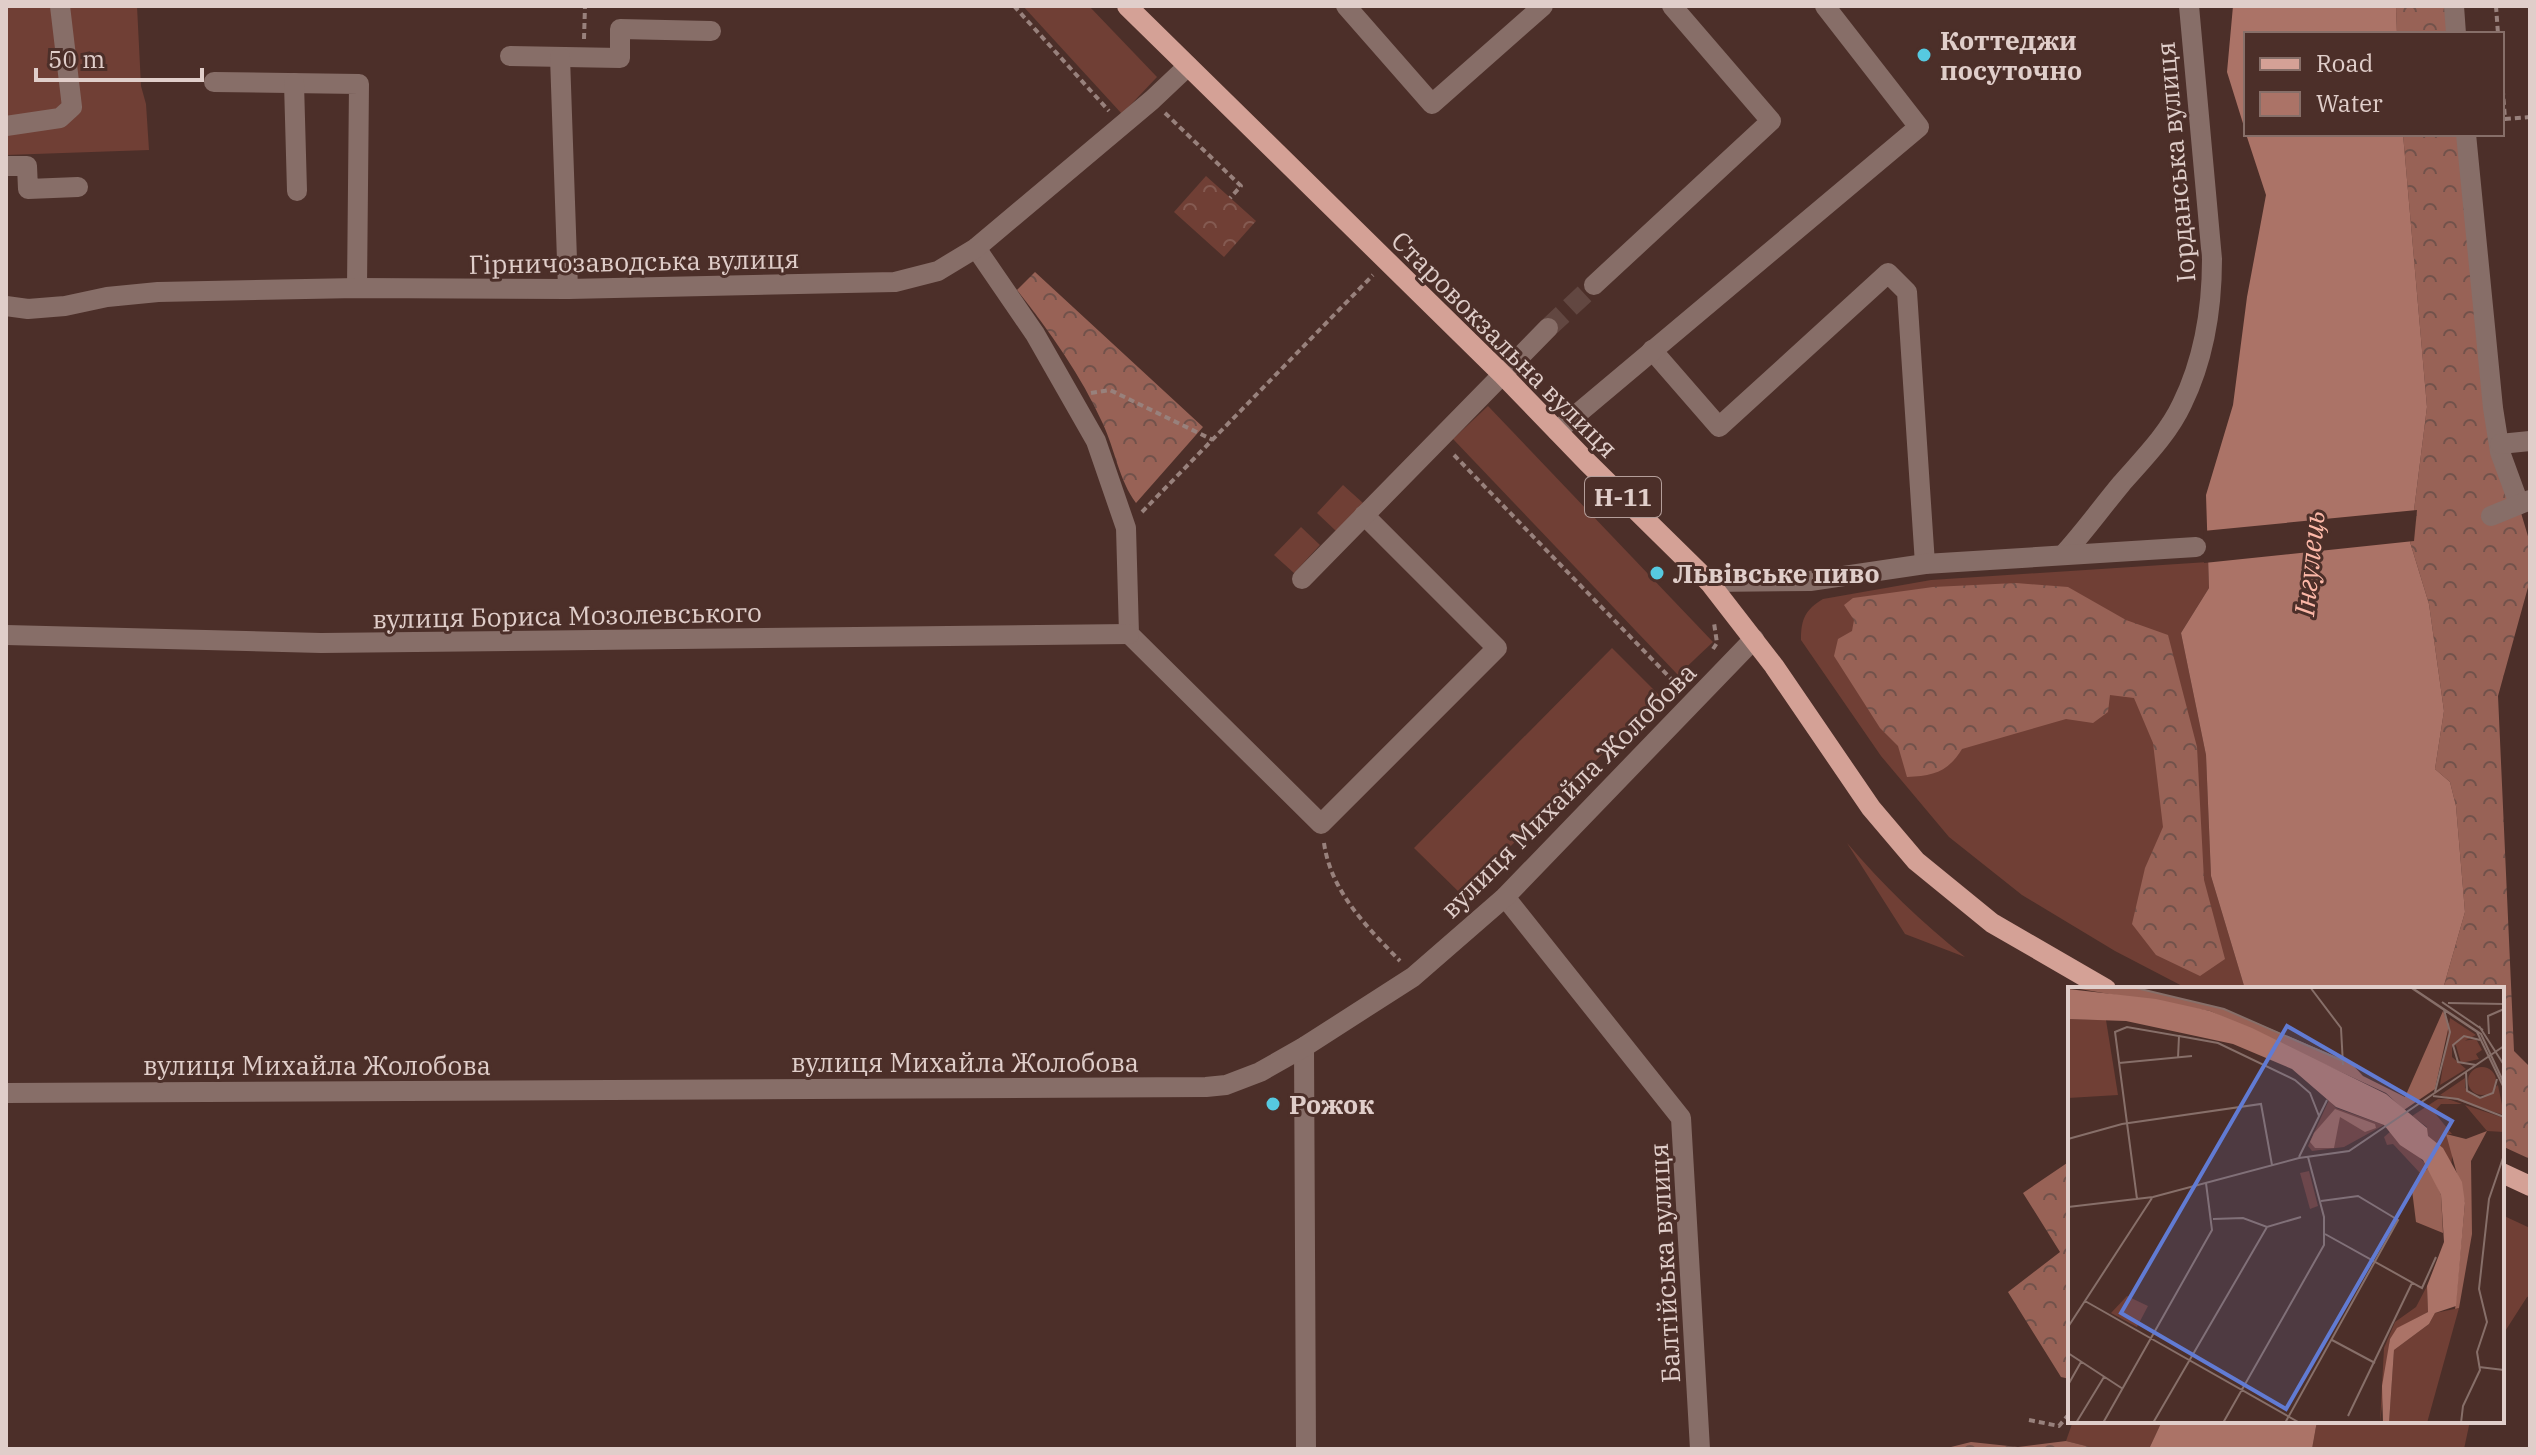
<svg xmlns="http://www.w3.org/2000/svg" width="2536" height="1455" font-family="'IBM Plex Serif',serif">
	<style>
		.grass { fill: #703f35 }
		.forest { fill: url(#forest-crowns) }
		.park { fill: url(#park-crowns) }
		.water { fill: #ab7367 }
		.pier { fill: #4c2f29 }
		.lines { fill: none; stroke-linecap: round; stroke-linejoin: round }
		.minor-tunnel { stroke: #624741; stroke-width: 20; stroke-dasharray: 20 10; stroke-linecap: butt }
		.path { stroke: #98817c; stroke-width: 4; stroke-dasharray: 6 4; stroke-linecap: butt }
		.minor { stroke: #876e68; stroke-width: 20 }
		.major { stroke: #d4a196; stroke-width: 20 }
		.poi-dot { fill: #56c9e0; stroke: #4c2f29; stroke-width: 3 }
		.labels { text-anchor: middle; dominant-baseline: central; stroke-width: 6; stroke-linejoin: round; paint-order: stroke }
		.shield { fill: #4c2f29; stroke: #b49e9a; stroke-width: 2 }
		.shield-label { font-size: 24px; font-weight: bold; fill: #e0ceca }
		.poi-label { font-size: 26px; font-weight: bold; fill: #e0ceca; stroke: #4c2f29; text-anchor: start }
		.street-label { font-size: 26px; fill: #e0ceca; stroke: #4c2f29 }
		.water-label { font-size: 28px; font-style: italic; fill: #fcb8a8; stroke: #4c2f29 }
		.inset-road { fill: none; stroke: #876f69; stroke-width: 2 }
		.view { fill: #617bd3; fill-opacity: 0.15; stroke: #617bd3; stroke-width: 4 }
		.inset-edge { fill: none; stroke: #e0ceca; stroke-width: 4 }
	</style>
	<defs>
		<pattern id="forest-crowns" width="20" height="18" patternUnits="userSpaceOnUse" patternTransform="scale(2)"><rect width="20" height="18" fill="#986256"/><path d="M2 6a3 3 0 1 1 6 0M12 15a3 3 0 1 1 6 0" fill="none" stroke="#72524b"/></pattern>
		<pattern id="park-crowns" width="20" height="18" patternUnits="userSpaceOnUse" patternTransform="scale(2)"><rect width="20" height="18" fill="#703f35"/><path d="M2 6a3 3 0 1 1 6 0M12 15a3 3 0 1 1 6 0" fill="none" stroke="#845a51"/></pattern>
	</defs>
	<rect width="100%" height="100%" fill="#4c2f29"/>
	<!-- grass -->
	<g class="grass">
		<path d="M6,6H137L141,86L146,104L149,150L6,155Z"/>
		<path d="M1023,6H1089L1157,77L1122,114Z"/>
		<path d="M1488,406L1713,642L1678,675L1453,439Z"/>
		<path d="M1343,485L1363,503L1336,531L1317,513Z"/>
		<path d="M1301,527L1320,545L1294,573L1274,555Z"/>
		<path d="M2208,562L2209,588L2181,633L2206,755L2211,876L2245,989H2188L2115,951L2022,895L1949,837L1881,756L1801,640C1801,619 1805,610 1823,599L1931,580Z"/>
		<path d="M1612,648L1660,696L1462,895L1414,848Z"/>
		<path d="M1847,843C1884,886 1920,921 1965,957L1905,934Z"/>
		<path d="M2502,1215L2530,1228V1296L2527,1297L2502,1336Z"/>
		<path d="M2073,1421H2162L2149,1449H2098L2066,1441Z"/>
		<path d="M2317,1421H2470L2464,1449H2312Z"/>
	</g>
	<!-- forest -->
	<g class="forest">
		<path d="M2396,6H2454L2456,34H2397Z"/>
		<path d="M2403,134H2466L2513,486L2530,543V580L2498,696L2514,1051L2530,1067V1159L2504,1147L2502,1143V989H2443L2465,912L2456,806L2450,782L2435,769L2444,711L2429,604L2410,542L2427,407Z"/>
		<path d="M1035,272L1203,427L1136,503C1119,480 1115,450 1103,424C1081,375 1050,332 1017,290Z"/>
		<path d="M2016,583L2068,587L2126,620L2168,635L2197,747L2204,880L2225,959L2200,976L2156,955L2132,924L2145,868L2163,827L2153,743L2134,698L2110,695L2108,712L2093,723L2066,719L1962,749C1948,772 1933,776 1907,777L1898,746L1880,728L1834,656L1838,639L1852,631L1854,620L1844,605L1853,598L1933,587Z"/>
		<path d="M2070,1161V1379L2061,1377L2008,1292L2060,1252L2023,1193Z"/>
		<path d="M2066,1441L2098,1449H1943L1971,1442L2018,1447Z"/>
	</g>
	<!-- park -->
	<path class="park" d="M1206,176L1256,221L1224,257L1174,212Z"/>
	<!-- water -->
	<g class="water">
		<path d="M2233,6H2396L2397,34H2246V133L2227,72Z"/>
		<path d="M2246,134H2403L2427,407L2410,542L2429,604L2444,711L2435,769L2450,782L2456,806L2465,912L2443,989H2245L2211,876L2206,755L2181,633L2209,588L2206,495L2233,405L2247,297L2266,195Z"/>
		<path d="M2162,1421H2317L2312,1449H2149Z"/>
	</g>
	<!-- pier -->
	<path class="pier" d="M2417,510L2414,541L2204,563L2203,531Z"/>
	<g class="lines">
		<!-- minor-tunnel -->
		<path class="minor-tunnel" d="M1548,328L1594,285"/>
		<!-- path -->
		<g class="path">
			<path d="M1014,6L1109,111"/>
			<path d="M2496,6L2498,34"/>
			<path d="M584,39L585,6"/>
			<path d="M2502,79L2505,119L2530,117"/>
			<path d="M1165,113L1241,186L1230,198"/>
			<path d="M1091,393L1110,390L1213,440"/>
			<path d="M1454,455L1679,687"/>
			<path d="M1142,512L1373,275"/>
			<path d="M1713,649L1717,643L1714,623"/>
			<path d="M1324,843C1331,892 1367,927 1400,961"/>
			<path d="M2029,1420L2059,1426L2070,1413"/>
		</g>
		<!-- minor -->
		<g class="minor">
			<path d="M1346,6L1432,104L1543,6"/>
			<path d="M2454,6L2456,34"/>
			<path d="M510,56L620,58V29L711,31"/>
			<path d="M560,57L568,289"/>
			<path d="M214,82L359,84L357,288"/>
			<path d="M294,83L297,191"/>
			<path d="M6,126L60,118L72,107L60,6"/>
			<path d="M2466,134L2493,408L2500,452L2519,504"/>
			<path d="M6,166H27L28,189L78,187"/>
			<path d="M976,248L1035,334L1096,441L1126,528L1129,634L1321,824L1497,648L1364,515"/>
			<path d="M1594,285L1771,121L1672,6"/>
			<path d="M6,306L28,309L65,306L107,297L158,292L357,288L568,289L895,282L938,271L976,248L1152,100L1188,66"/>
			<path d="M1652,350L1719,427L1888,273L1907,292L1925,564"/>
			<path d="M1557,431L1919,127L1825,6"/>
			<path d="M2500,444L2530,441"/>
			<path d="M2491,516L2530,500"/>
			<path d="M2063,555C2084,532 2102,507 2122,483C2144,458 2168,434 2182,404C2204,359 2212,309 2212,259L2189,6"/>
			<path d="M1302,579L1548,328"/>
			<path d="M1709,582L1810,581L1925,564L2196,547"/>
			<path d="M6,635L321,643L1129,634"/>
			<path d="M1505,897L1681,1118L1700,1449"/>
			<path d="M1304,1047L1306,1449"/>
			<path d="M6,1093L1206,1087L1226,1085L1260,1072L1304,1047L1413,977L1505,897L1754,639"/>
		</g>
		<!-- major -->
		<g class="major">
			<path d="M1127,6L1502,374L1587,462L1709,582L1774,666L1871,808L1916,861L1992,923L2106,989"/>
			<path d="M2502,1173L2530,1186"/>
		</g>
	</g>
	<!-- markers -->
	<g class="poi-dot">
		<circle cx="1924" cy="55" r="8"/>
		<circle cx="1657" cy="573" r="8"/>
		<circle cx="1273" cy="1104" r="8"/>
	</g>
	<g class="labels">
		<!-- shield labels -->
		<rect class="shield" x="1585" y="477" width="76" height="40" rx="6"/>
		<g class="shield-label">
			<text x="1623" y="497">Н-11</text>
		</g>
		<!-- poi labels -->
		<g class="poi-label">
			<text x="1940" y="40">Коттеджи<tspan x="1940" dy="30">посуточно</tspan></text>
			<text x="1673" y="573">Львівське пиво</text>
			<text x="1289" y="1104">Рожок</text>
		</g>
		<!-- street labels -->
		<g class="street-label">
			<text transform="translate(2175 162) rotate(-95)">Іорданська вулиця</text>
			<text transform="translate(634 261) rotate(-1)">Гірничозаводська вулиця</text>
			<text transform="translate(1505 344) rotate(45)">Старовокзальна вулиця</text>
			<text transform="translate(567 615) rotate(-1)">вулиця Бориса Мозолевського</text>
			<text transform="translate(1568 790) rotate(-45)">вулиця Михайла Жолобова</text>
			<text x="965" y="1062">вулиця Михайла Жолобова</text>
			<text x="317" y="1065">вулиця Михайла Жолобова</text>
			<text transform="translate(1664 1263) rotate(-93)">Балтійська вулиця</text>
		</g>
		<!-- water labels -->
		<g class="water-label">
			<text transform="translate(2309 563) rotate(-84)">Інгулець</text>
		</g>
	</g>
	<!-- overview -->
	<g transform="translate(2068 987)">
		<rect width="436" height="436" fill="#4c2f29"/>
		<path d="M382,31L408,48L384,60V70L398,82L372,98ZM408,52L414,63L408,67L411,72L393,76L387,55ZM400 94a14 14 0 1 1 28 0a14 14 0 1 1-28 0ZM397,91V101L412,112L430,98L436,128L372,108ZM370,112H380L394,117H373L366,125L384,147H378L385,160L383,180L375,162L359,149V140L344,129ZM261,113L268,121L316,138L276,160L244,164L240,159ZM397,118L436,131V145L419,144ZM323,144L344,162L361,181L352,186L325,157L319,158L316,150ZM241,184L250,219L242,222L232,186ZM59,309L80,319L69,340L43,326Z" fill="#703f35"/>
		<path d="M0,0H64L156,22L283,76L295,89L337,110L375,24L381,38L367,102L336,123L318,106L142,24ZM267,122L307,137L308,141L297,145L272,130L266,161H247L242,155L246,146ZM419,144L403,174L404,247L391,321L387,323L397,216L378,147L398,152ZM361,181L373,208L375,246L348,235L344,203L352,186Z" fill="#986256"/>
		<path d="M359,299L360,325L330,341L322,352L312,436L316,361L327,335L348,320Z" fill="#703f35"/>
		<path d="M0,32L38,33L50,108L0,111Z" fill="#703f35"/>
		<path d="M391,321L359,436H321L326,363L361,337L367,326Z" fill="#703f35"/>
		<path d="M0,2L88,12L142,24L184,41L318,107L359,141L360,149L375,161L394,195L397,216L388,319L367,326L361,337L326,363L321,436H315L314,399L322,352L329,341L360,325L359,299L376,255L373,208L355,173L332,158L316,138L268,120L224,82L165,57L58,34L0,32Z" fill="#ab7367"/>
		<path class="inset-road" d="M64,0L156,22L275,74M242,0L273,41L275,78M342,0L409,45L436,101M343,0L413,47L436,96M374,15L415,43M380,16L436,17M411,39L436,78M421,47L420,29L436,22M111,49L150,56L227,93L242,106L251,129M51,76L124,69M408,78L390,75L385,58L396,49L412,53M398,85L399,104L412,111L425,106L429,92M367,105L382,45L376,23M365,109L390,112L436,130M0,152L54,137L193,117L204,178M231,170L259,113M69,212L47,45L59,40L111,49L110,71M0,220L85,210L231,171L281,164L436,59M145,232L175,231L199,240L233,230M257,247L354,301L368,270M17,314L232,436M0,340L84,211M264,353L307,376M0,366L55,402M411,380L436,383M0,398L13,375M280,429L344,296M8,436L36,390M35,436L144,243L138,196M85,436L199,240M155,436L256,258V230L240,170M217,436L330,233L290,209L253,214M393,436L395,419L412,383L409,365L419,335L411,302L421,212L436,168"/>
		<path class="view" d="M219,39L384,134L218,422L53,326Z"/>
		<rect width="436" height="436" class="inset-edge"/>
	</g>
	<!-- border -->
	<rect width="2536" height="1455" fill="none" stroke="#e0ceca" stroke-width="16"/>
	<!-- legend -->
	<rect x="2244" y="32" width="260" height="104" fill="#4c2f29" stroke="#876f69" stroke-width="2"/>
	<rect x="2260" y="58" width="40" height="12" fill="#d4a196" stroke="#876f69" stroke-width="2"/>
	<text x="2316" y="72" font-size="24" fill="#e0ceca">Road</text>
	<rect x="2260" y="92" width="40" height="24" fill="#ab7367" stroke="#876f69" stroke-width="2"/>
	<text x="2316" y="112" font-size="24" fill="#e0ceca">Water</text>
	<!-- scale -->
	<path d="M36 68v12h166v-12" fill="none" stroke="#e0ceca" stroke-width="4"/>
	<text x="48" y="68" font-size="24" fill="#e0ceca" stroke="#4c2f29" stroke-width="6" paint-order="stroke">50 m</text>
</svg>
